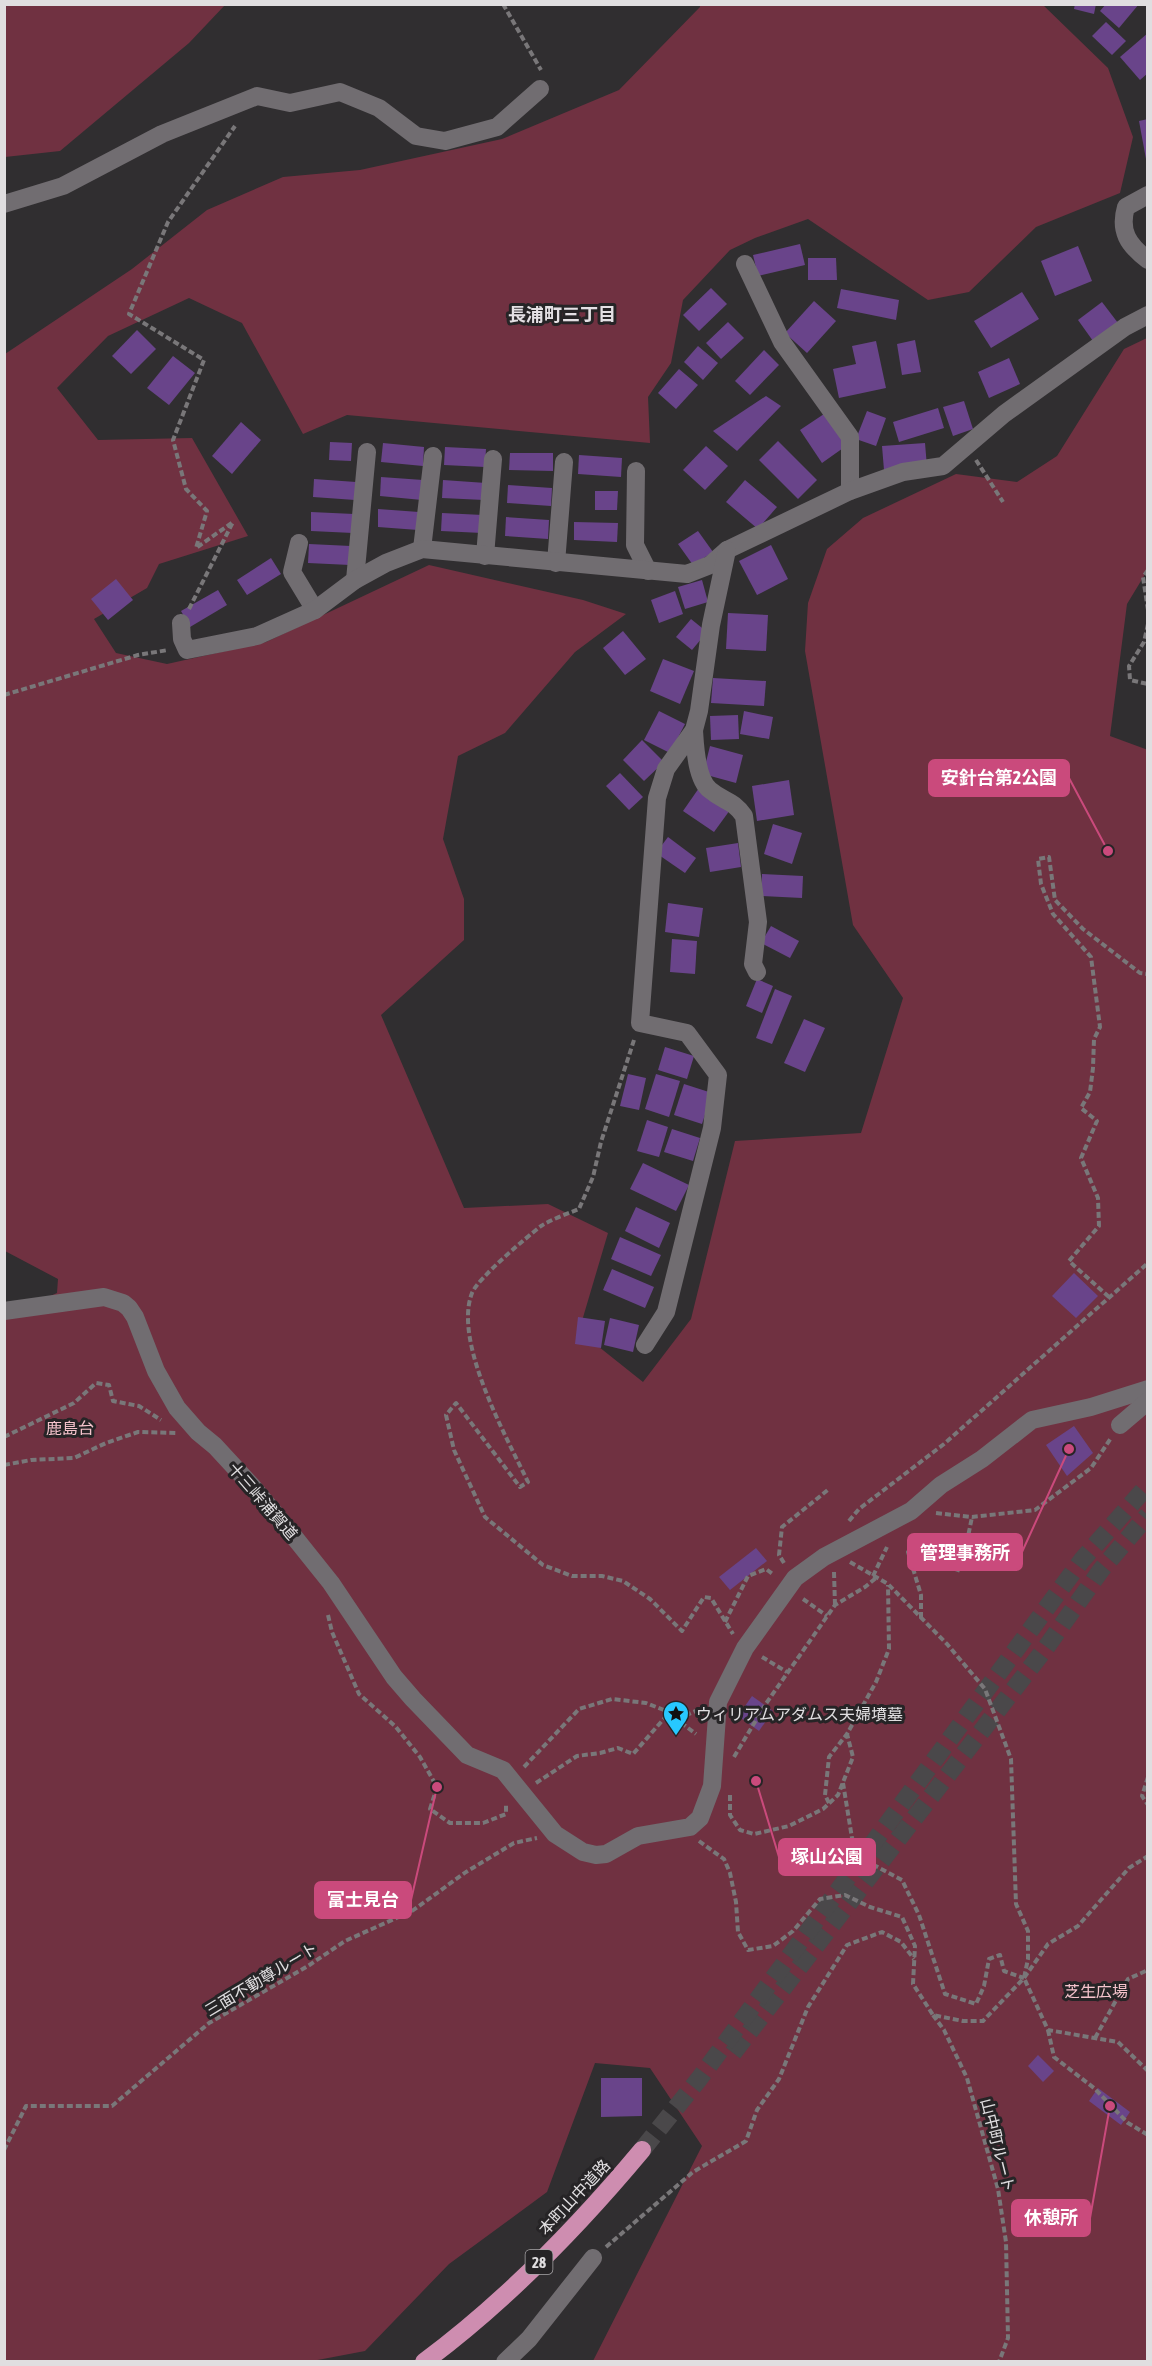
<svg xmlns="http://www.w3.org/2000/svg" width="1152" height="2366" font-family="'Asap Condensed','Noto Sans JP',sans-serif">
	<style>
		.green { fill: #703141 }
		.building { fill: #69448a }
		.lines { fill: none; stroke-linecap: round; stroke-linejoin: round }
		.highway-tunnel { stroke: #4a484a; stroke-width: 18; stroke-dasharray: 18 9; stroke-linecap: butt }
		.path { stroke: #797779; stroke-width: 4; stroke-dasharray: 6 3; stroke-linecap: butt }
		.minor { stroke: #716d71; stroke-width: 18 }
		.highway { stroke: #ce8db0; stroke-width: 18 }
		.labels { text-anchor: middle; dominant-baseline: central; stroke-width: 6; stroke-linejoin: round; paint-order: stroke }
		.shield { fill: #262426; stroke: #a8a6a8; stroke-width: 1.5 }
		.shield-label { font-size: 15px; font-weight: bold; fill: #e0dee0 }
		.park-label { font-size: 16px; fill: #f5c3cc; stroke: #262426 }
		.street-label { font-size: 16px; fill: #e0dee0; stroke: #262426 }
		.poi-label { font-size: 16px; fill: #e0dee0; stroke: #262426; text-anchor: start }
		.neighbourhood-label { font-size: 18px; font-weight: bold; fill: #e4e0e4; stroke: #262426 }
		.leader { fill: none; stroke: #ca4a7c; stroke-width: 2 }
		.callout-dot { fill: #ca4a7c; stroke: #262426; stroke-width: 2 }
		.callout { fill: #ca4a7c; stroke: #ca4a7c; stroke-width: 2 }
		.callout-label { font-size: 18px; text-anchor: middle; font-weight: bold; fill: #fff }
	</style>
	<rect width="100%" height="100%" fill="#302e30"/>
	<!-- green -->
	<g class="green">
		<path d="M5,4H225V5L189,43L60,151L5,157Z"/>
		<path d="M700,5H1043L1108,68L1133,137L1120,193L1036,227L969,292L928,300L808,219L755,238L730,250L683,300L671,363L648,397L650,443L347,415L303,434L242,323L189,298L108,336L57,388L98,440L192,438L248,536L159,564L147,588L94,619L116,653L167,664L266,642L429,565L583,600L626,614L575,652L505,733L458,756L443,839L464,899V940L381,1015L464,1208L548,1204L608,1233L579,1331L643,1382L691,1319L735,1141L861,1133L903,998L853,925L805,651L808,603L827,549L863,518L956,474L1017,482L1057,456L1124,349L1147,338V571L1127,604L1110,736L1148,750L1147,2361H593L702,2146L650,2068L595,2063L547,2192L449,2264L365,2351L307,2362L5,2361L4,1317L57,1293L58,1279L5,1251V354L132,269L207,210L283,177L360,170L502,139L619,90L700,7Z"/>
	</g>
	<!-- building -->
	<g class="building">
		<path d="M1075,4H1096L1094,14L1074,9Z"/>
		<path d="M1106,4H1139L1119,28L1100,11Z"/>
		<path d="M1106,22L1126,41L1112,55L1092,36Z"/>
		<path d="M1148,33V73L1140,80L1120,57Z"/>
		<path d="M1148,119V159H1146L1139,121Z"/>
		<path d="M800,244L805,265L758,276L753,255Z"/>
		<path d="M1078,246L1092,281L1055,296L1041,261Z"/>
		<path d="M808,258H836L837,280H808Z"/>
		<path d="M711,288L727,304L699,331L683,315Z"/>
		<path d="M841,289L899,300L896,320L837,308Z"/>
		<path d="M1022,292L1039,319L991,348L974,321Z"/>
		<path d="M814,301L836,321L807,353L785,333Z"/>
		<path d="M1102,302L1118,323L1093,341L1078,320Z"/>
		<path d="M728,322L744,338L721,359L706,343Z"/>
		<path d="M137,330L156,349L131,374L112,356Z"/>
		<path d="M915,340L921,372L902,375L897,344Z"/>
		<path d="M876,341L886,388L839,398L833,369L856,364L852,346Z"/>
		<path d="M698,346L718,363L703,380L684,362Z"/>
		<path d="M764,350L779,365L750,395L735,381Z"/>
		<path d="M173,356L195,373L169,405L147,388Z"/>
		<path d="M1009,358L1020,384L989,398L978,372Z"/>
		<path d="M679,369L698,385L676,409L658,393Z"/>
		<path d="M766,396L781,406L737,451L713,431Z"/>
		<path d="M964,401L973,429L953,436L943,407Z"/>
		<path d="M938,408L944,428L899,442L893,422Z"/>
		<path d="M867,411L886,418L876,446L856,439Z"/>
		<path d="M824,414L846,446L822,463L800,430Z"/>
		<path d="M241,422L261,440L232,474L212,456Z"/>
		<path d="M778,441L817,480L798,499L759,460Z"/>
		<path d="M330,442L352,443L351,461L329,460Z"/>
		<path d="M383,443L424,447L423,466L381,462Z"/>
		<path d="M925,443L927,467L884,470L882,446Z"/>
		<path d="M706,446L728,466L705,490L683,470Z"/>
		<path d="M445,447L486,449L485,467L444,465Z"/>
		<path d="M510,453H553V471L509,470Z"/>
		<path d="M579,455L622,458L621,477L578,474Z"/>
		<path d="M381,477L423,480L422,500L380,496Z"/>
		<path d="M314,479L356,482L355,500L313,497Z"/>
		<path d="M443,480L486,483L484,500L442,498Z"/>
		<path d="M745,480L777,507L758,529L726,502Z"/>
		<path d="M508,485L552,488L551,506L507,503Z"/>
		<path d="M595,491H618L617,510H595Z"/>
		<path d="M378,509L419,512L418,530L378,527Z"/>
		<path d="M311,512L354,514L353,533L311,531Z"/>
		<path d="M442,513L483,515L482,533L441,531Z"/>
		<path d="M506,517L549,520L548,539L505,536Z"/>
		<path d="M574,522L618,523L617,542L574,540Z"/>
		<path d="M698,531L713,552L693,565L678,544Z"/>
		<path d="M309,544L351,546L350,565L308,563Z"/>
		<path d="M771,545L788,579L757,595L739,561Z"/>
		<path d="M271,558L281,574L247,595L237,580Z"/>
		<path d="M116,579L133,600L108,620L91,599Z"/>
		<path d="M702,580L708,602L685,609L678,587Z"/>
		<path d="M218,590L227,605L190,627L181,611Z"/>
		<path d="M675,591L683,614L659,623L651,600Z"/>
		<path d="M728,613L768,615L766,651L726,649Z"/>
		<path d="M691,619L707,632L692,650L676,637Z"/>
		<path d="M623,631L646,659L625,675L603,648Z"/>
		<path d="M663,659L694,671L680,704L650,691Z"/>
		<path d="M713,678L766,681L764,706L711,703Z"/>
		<path d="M659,711L685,724L670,753L644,740Z"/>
		<path d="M744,711L773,717L769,739L740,734Z"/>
		<path d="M738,715L739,739L711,740L710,716Z"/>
		<path d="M642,740L664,762L644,781L623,760Z"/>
		<path d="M710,746L743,755L736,783L703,774Z"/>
		<path d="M620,773L643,797L629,810L606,786Z"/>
		<path d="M789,780L794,815L757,821L752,786Z"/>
		<path d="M699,788L730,810L714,832L683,811Z"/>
		<path d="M773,824L802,833L792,864L764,854Z"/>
		<path d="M668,837L696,858L685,873L656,853Z"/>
		<path d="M738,843L741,867L710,872L706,848Z"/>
		<path d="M762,874L803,876L802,898L761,896Z"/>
		<path d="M668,903L703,908L699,937L665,932Z"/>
		<path d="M771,926L799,941L790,958L761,943Z"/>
		<path d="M672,939L697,941L695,974L670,972Z"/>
		<path d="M757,979L773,986L762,1013L746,1006Z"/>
		<path d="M775,989L792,996L772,1044L756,1038Z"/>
		<path d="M804,1019L825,1028L805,1072L784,1063Z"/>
		<path d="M665,1047L694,1056L687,1079L658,1070Z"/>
		<path d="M628,1074L646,1078L639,1110L620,1106Z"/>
		<path d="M656,1074L680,1081L669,1117L645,1109Z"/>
		<path d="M684,1084L712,1093L702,1124L674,1115Z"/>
		<path d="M647,1120L668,1127L659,1157L637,1151Z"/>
		<path d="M672,1129L700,1138L693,1161L664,1152Z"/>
		<path d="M643,1163L689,1185L676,1211L630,1189Z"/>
		<path d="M636,1207L670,1223L659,1248L625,1231Z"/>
		<path d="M620,1237L661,1255L651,1276L611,1259Z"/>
		<path d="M612,1269L654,1287L645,1308L603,1290Z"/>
		<path d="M1074,1273L1098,1296L1076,1318L1052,1296Z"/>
		<path d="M578,1317L605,1321L601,1348L575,1344Z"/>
		<path d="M610,1318L639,1325L633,1352L604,1345Z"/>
		<path d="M1074,1426L1093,1453L1067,1476L1046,1445Z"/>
		<path d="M756,1548L767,1561L730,1590L719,1577Z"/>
		<path d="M752,1696L773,1711L759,1731L738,1716Z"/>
		<path d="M1038,2055L1054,2071L1043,2082L1028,2066Z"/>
		<path d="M601,2078H642V2116L601,2117Z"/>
		<path d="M1098,2088L1130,2112L1121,2125L1089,2101Z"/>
	</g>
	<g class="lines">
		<!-- highway-tunnel -->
		<g class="highway-tunnel">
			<path d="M733,2053L1045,1649L1101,1570L1148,1515"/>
			<path d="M642,2150L699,2079L1082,1560L1148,1485"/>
		</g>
		<!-- path -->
		<g class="path">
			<path d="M503,4L541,70"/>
			<path d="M976,460L1003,502"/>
			<path d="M1148,570L1143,577L1148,610"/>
			<path d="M189,609L233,522L196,548L207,511L186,489L173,440L204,360L129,314L168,222L235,126"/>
			<path d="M1148,624L1144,642L1129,666L1130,680L1148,684"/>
			<path d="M4,695L138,655L168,650"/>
			<path d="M634,1040L601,1142L593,1177L579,1209C567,1214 552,1219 541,1226C527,1237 478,1278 472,1293C453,1342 506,1436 528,1482L520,1487L456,1403L446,1415L454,1450L485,1517L543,1565L572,1576H602L623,1581L650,1599L682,1631L704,1597L711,1598L733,1634"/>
			<path d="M1109,1297L1069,1261L1099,1226L1098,1198L1081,1158L1097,1121L1081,1108L1090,1092L1093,1068L1094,1039L1100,1027L1091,957L1053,914L1041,884L1038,859L1049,857L1055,900L1083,929L1140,973L1148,974"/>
			<path d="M4,1437L74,1403L96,1383L109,1385L113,1401L139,1406L161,1420"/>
			<path d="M4,1465L31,1460L74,1458L106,1443L138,1432L176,1433"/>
			<path d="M936,1513L972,1517L1035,1510L1091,1468L1111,1438"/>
			<path d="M849,1521L859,1509L944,1444L1148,1263"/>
			<path d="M850,1562L888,1584L947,1644L985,1689L1011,1759L1016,1904L1028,1931V1959L1024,1978L1048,2030L1118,2042L1148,2071"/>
			<path d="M784,1563L779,1555L782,1527L829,1489"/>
			<path d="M834,1572L835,1605"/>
			<path d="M873,1576L887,1547"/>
			<path d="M803,1599L827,1616"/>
			<path d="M328,1615L332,1632L359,1694L395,1726L420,1757L437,1787L430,1809L450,1823H483L506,1814V1805"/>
			<path d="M921,1618V1595L908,1552L961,1571L972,1517"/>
			<path d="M725,1622L748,1576L766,1569L774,1575"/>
			<path d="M762,1657L787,1672"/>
			<path d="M677,1719L698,1710"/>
			<path d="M734,1757L765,1705L835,1605L865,1587L876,1578"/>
			<path d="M524,1767L579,1709L612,1699L646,1703L664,1710L696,1734"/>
			<path d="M1148,1777L1142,1796L1148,1805"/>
			<path d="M536,1783L577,1756L600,1753L618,1748L633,1754L669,1713"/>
			<path d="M843,1783L852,1838L868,1862L902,1880L919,1915L945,1994L976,2004L984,1986L989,1959L1000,1955L1004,1971L1024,1978"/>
			<path d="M730,1795V1815L740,1830L754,1834L789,1826L823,1809L838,1795L853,1757L847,1734"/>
			<path d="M829,1803L825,1795L829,1757L847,1734L876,1682L889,1649L888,1585"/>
			<path d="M699,1841L724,1859L730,1873L736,1902L738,1932L748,1950L773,1946L793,1931L820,1899L845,1895L870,1907L902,1917L915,1946L913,1984L933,2015L963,2021H983L1024,1978L1048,1944L1078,1926L1129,1868L1148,1856"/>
			<path d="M933,2015L944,2030L967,2078L998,2189L1006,2242L1008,2338L999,2362"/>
			<path d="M1048,2030L1054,2057L1094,2088L1128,2123L1148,2135"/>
			<path d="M1095,2038L1128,1979L1148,1970"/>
			<path d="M4,2150L26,2106H112L209,2023L308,1966L345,1941L412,1911L466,1872L514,1843L537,1838"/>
			<path d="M606,2247L693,2172L746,2141L757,2110L779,2079L808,2007L847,1945L882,1932L901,1942L914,1959"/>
		</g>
		<!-- minor -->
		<g class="minor">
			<path d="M1148,195L1126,207C1119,231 1128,245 1148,260"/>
			<path d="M4,204L63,186L162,134L257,96L290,103L340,92L379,108L416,136L445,141L497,127L540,89"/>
			<path d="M745,264L782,342L850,437V491"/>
			<path d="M636,471L635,545L648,571"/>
			<path d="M299,543L292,572L315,610"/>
			<path d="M422,549L433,456"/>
			<path d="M485,556L493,459"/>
			<path d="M556,563L564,462"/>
			<path d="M355,580L367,452"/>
			<path d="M181,623L182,639L187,650L257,636L315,610L355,580L386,563L422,549L687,574L710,565L727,550L850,491L903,472L943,466L1004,414L1125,327L1148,315"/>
			<path d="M694,730C695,746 696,779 710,790C724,802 732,799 744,816L758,922L753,964L757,972"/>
			<path d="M4,1311L104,1297L123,1303L129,1308L135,1317L156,1371L177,1408L198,1432L215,1446L251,1485L295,1538L331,1583L394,1677L413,1699L467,1755L503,1770L555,1834L583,1852L596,1855L606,1854L638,1836L690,1827L700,1818L712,1786L718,1702L745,1648L795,1578L824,1557L911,1511L941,1485L982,1459L1032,1420L1091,1407L1148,1389"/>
			<path d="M645,1345L666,1312L712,1128L718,1075L687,1033L640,1023L657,798L666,769L694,730L699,711L711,625L727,550"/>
			<path d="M1120,1425L1148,1401"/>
			<path d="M505,2362L529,2339L593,2258"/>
		</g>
		<!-- highway -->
		<path class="highway" d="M424,2362C506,2301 577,2228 642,2150"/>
	</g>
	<!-- icons -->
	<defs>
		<symbol id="sight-pin" viewBox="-11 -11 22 30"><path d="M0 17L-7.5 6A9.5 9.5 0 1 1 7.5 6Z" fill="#27c8ff" stroke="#262426"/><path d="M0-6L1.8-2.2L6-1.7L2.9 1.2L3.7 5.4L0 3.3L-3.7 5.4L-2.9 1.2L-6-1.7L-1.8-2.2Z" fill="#111"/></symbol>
	</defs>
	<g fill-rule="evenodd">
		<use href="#sight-pin" x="661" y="1699" width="30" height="40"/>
	</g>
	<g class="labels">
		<!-- shield labels -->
		<rect class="shield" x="525.5" y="2250" width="27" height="24" rx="4.5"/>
		<g class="shield-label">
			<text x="539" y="2262">28</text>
		</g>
		<!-- park labels -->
		<g class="park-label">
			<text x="70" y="1428">鹿島台</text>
			<text x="1096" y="1991">芝生広場</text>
		</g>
		<!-- street labels -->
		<g class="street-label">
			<text transform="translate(263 1501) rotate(49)">十三峠浦賀道</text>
			<text transform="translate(261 1979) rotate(-31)">三面不動尊ルート</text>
			<text transform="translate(998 2145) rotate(76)">山中町ルート</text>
			<text transform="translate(574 2197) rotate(-47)">本町山中道路</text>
		</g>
		<!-- poi labels -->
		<g class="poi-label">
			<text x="696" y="1714">ウィリアムアダムス夫婦墳墓</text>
		</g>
		<!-- neighbourhood labels -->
		<g class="neighbourhood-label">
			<text x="562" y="314">長浦町三丁目</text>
		</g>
	</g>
	<!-- callouts -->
	<path class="leader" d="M1108 851L1069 778M1069 1449L1022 1552M756 1781L779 1857M437 1787L411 1900M1110 2106L1090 2218"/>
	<g class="callout-dot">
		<circle cx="1108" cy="851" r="6"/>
		<circle cx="1069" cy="1449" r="6"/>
		<circle cx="756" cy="1781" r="6"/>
		<circle cx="437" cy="1787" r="6"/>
		<circle cx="1110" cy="2106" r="6"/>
	</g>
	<g class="callout">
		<rect x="929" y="760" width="140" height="36" rx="6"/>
		<rect x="908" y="1534" width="114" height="36" rx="6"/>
		<rect x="779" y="1839" width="96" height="36" rx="6"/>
		<rect x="315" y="1882" width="96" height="36" rx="6"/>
		<rect x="1012" y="2200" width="78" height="36" rx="6"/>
	</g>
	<g class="callout-label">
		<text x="999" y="784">安針台第2公園</text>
		<text x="965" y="1559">管理事務所</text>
		<text x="827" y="1863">塚山公園</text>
		<text x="363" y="1906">富士見台</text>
		<text x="1051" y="2224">休憩所</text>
	</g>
	<!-- border -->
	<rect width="1152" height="2366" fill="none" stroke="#e0dee0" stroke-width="12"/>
</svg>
